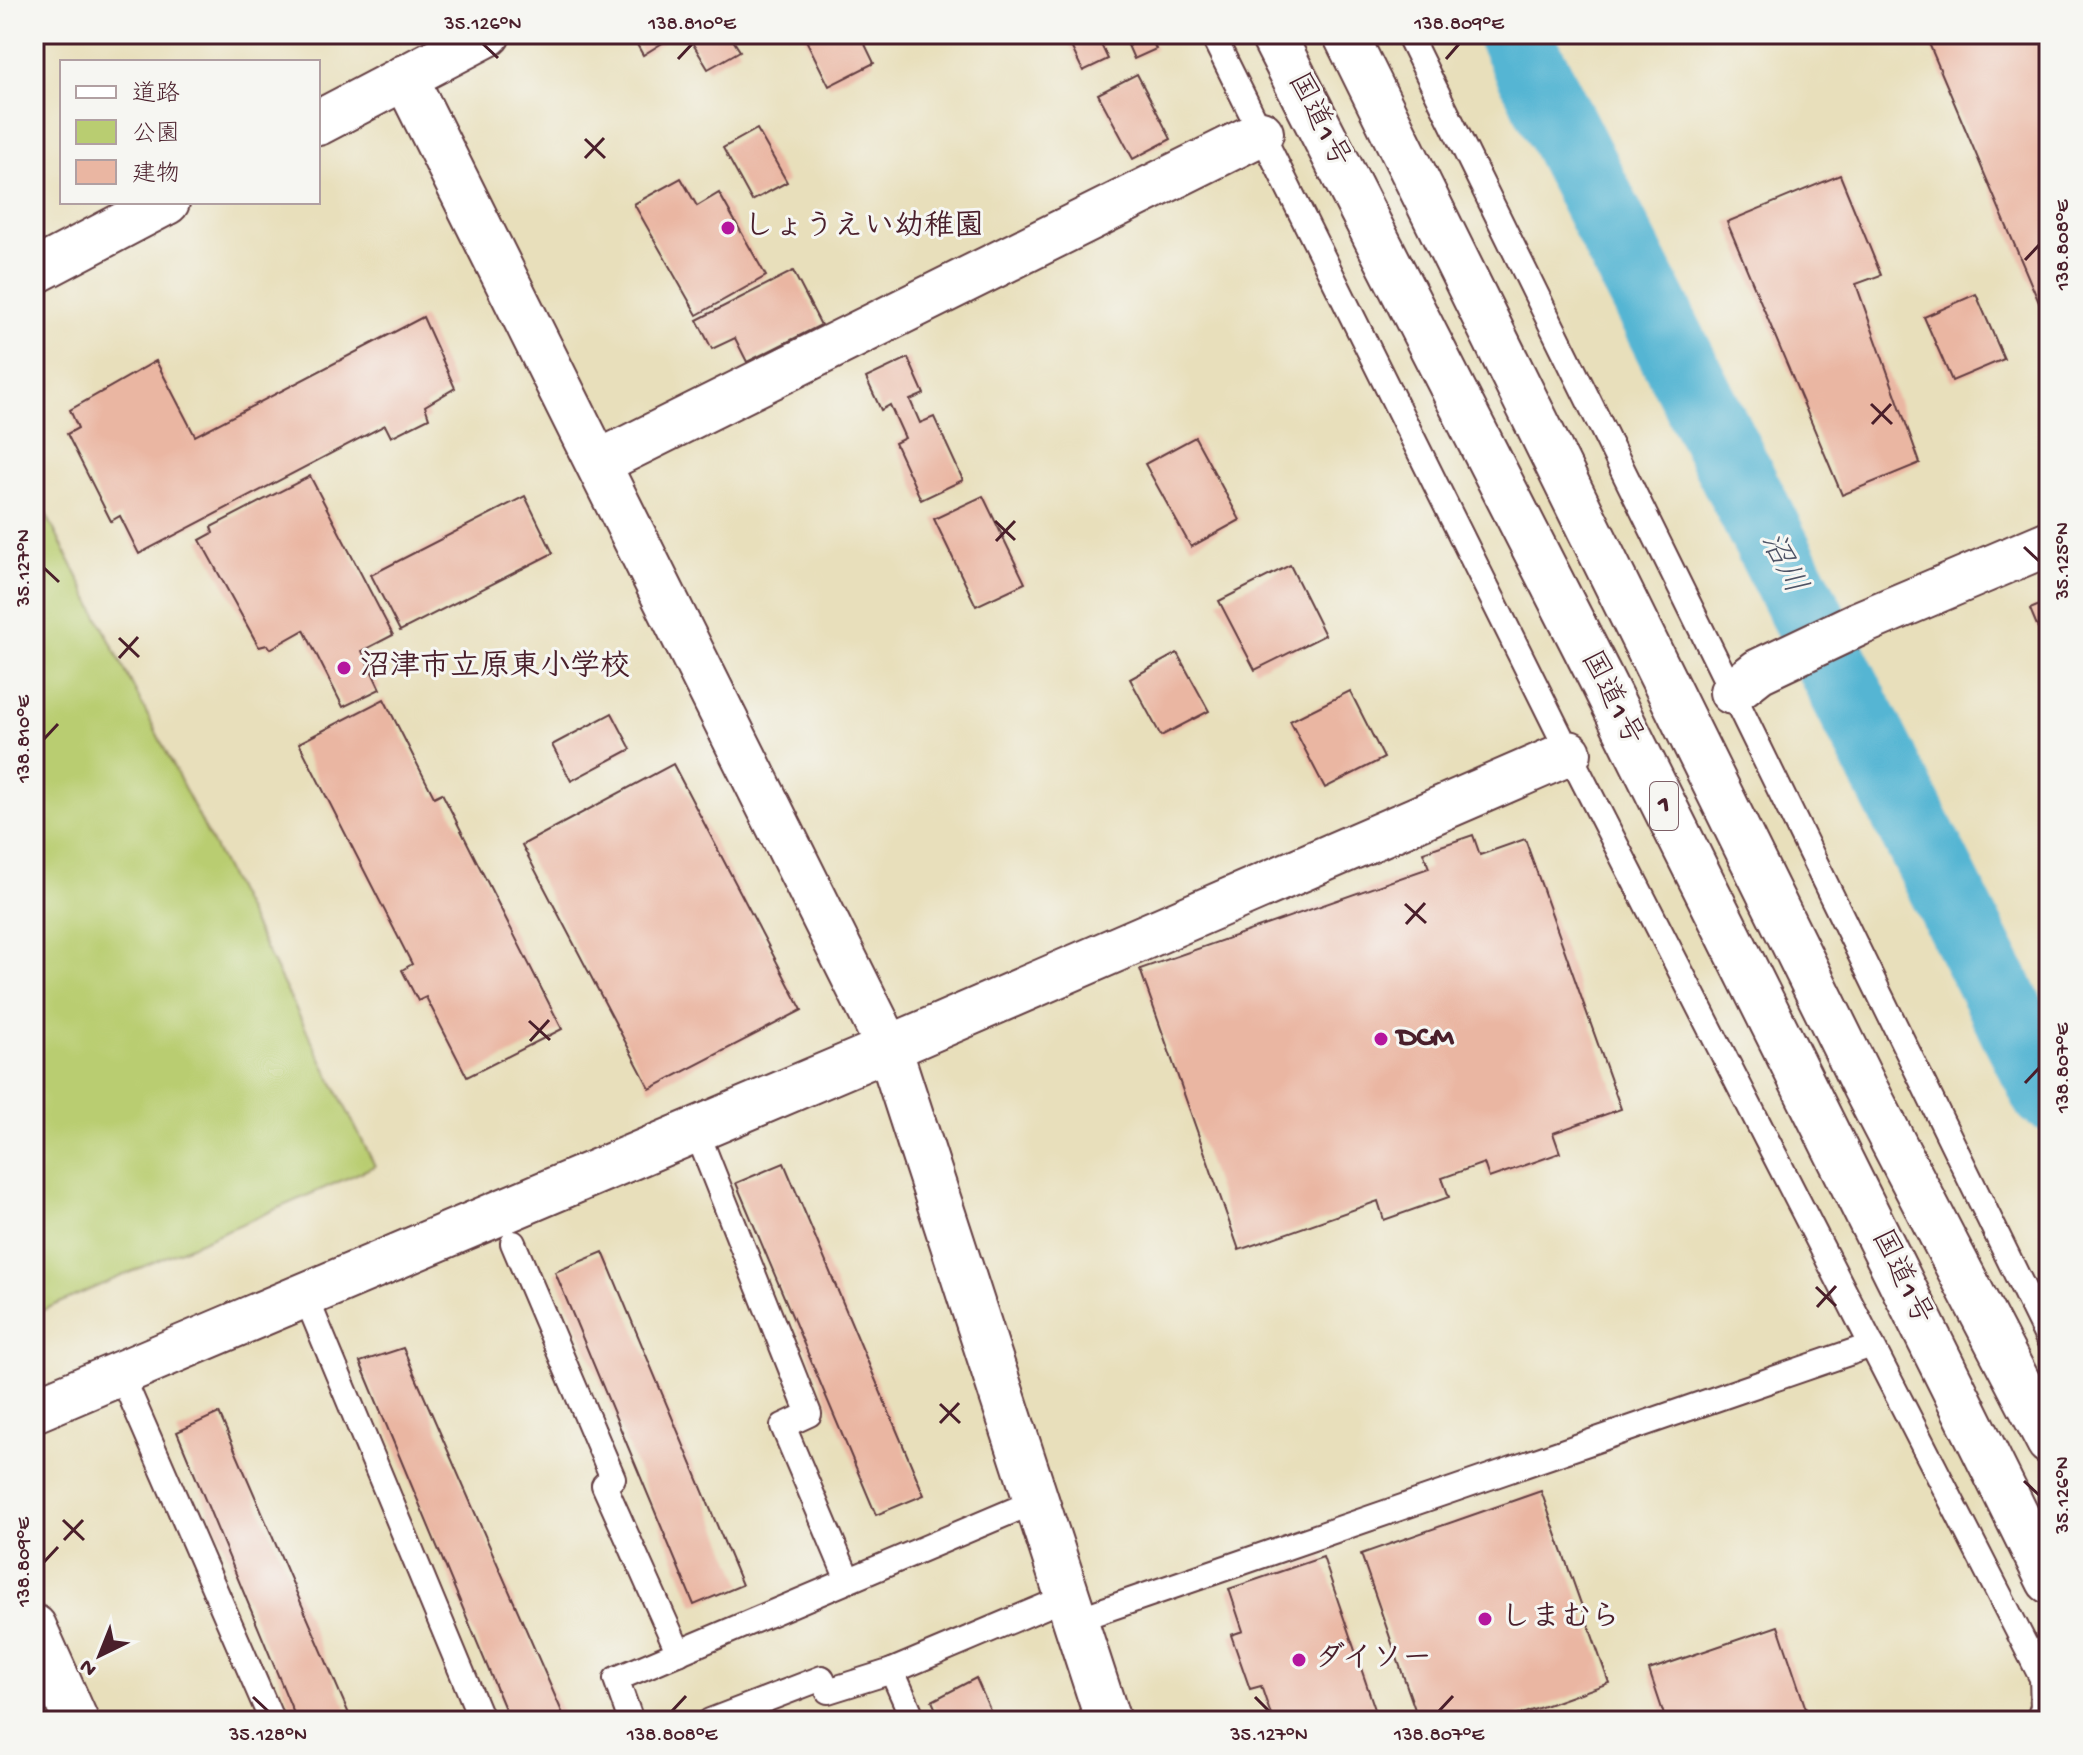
<svg xmlns="http://www.w3.org/2000/svg" width="2083" height="1755" font-family="'Gochi Hand','Klee One',sans-serif">
	<style>
		.green { fill: #b9cd71; stroke: #82764e; stroke-width: 2 }
		.lines { fill: none; stroke-linecap: round; stroke-linejoin: round }
		.river { stroke: #54b5d3; stroke-width: 74 }
		.building { fill: #eab6a2 }
		.lane-casing { stroke: #623c41; stroke-width: 28 }
		.street-casing { stroke: #623c41; stroke-width: 48 }
		.secondary-casing { stroke: #623c41; stroke-width: 48 }
		.highway-casing { stroke: #623c41; stroke-width: 48 }
		.lane { stroke: #fff; stroke-width: 24 }
		.street { stroke: #fff; stroke-width: 44 }
		.secondary { stroke: #fff; stroke-width: 44 }
		.highway { stroke: #fff; stroke-width: 44 }
		.ticks { fill: none; stroke: #4a1f2b; stroke-width: 3 }
		.poi-dot { fill: #b5179e; stroke: #f6f6f2; stroke-width: 3 }
		.labels { text-anchor: middle; dominant-baseline: central; stroke-width: 6; stroke-linejoin: round; paint-order: stroke }
		.shield { fill: #f6f6f2; stroke: #7e6067; stroke-width: 2 }
		.shield-label { font-size: 28px; font-weight: bold; fill: #4a1f2b }
		.street-label { font-size: 30px; fill: #4a1f2b; stroke: #f6f6f2 }
		.poi-label { font-size: 30px; font-weight: bold; fill: #4a1f2b; stroke: #f6f6f2; text-anchor: start }
		.water-label { font-size: 32px; font-style: italic; fill: #4e5466; stroke: #f6f6f2 }
		.neatline { fill: none; stroke: #4a1f2b; stroke-width: 3 }
		.ticks-label { font-size: 20px; text-anchor: middle; fill: #4a1f2b }
	</style>
	<rect width="100%" height="100%" fill="#f6f6f2"/>
	<filter id="ink" filterUnits="userSpaceOnUse"><feTurbulence type="fractalNoise" baseFrequency=".0125" numOctaves="2"/><feDisplacementMap in="SourceGraphic" scale="16" xChannelSelector="R" yChannelSelector="G"/><feConvolveMatrix kernelMatrix="1 2 1 2 8 2 1 2 1" color-interpolation-filters="sRGB"/></filter>
	<filter id="wash" filterUnits="userSpaceOnUse"><feTurbulence type="fractalNoise" baseFrequency=".006" numOctaves="4" result="noise"/><feDisplacementMap in="SourceGraphic" scale="32" xChannelSelector="R" yChannelSelector="G"/><feGaussianBlur stdDeviation="1.8" result="paint"/><feColorMatrix in="noise" values="0 0 0 0 0 0 0 0 0 0 0 0 0 0 0 0 0 1.4 0 .05"/><feComposite in="paint" operator="in"/></filter>
	<g filter="url(#wash)">
		<rect width="100%" height="100%" fill="#e8dfbb"/>
		<!-- green -->
		<path class="green" d="M34,490L375,1166L34,1314Z"/>
		<g class="lines">
			<!-- river -->
			<path class="river" d="M1514,34L2049,1094"/>
		</g>
		<g id="blocks">
			<!-- building -->
			<g class="building">
				<path d="M631,34H660L664,42L643,55Z"/>
				<path d="M687,34H729L740,51L708,69Z"/>
				<path d="M803,34H860L874,63L829,86Z"/>
				<path d="M1065,34H1096L1108,59L1083,71Z"/>
				<path d="M1123,34H1149L1156,49L1134,59Z"/>
				<path d="M1925,34H2049V326Z"/>
				<path d="M1137,74L1171,139L1133,159L1098,94Z"/>
				<path d="M757,129L787,182L752,201L723,148Z"/>
				<path d="M1840,175L1881,275L1856,284L1920,463L1842,495L1727,222Z"/>
				<path d="M681,178L697,206L719,193L766,276L697,315L634,204Z"/>
				<path d="M793,271L821,325L747,362L735,338L712,349L697,320Z"/>
				<path d="M1976,294L2004,359L1952,381L1924,317Z"/>
				<path d="M423,317L455,388L425,406L429,418L391,437L385,425L139,554L120,516L111,521L67,434L78,428L70,410L156,361L195,436Z"/>
				<path d="M908,358L924,394L910,400L920,423L934,417L963,480L921,500L895,443L905,438L890,405L881,410L866,378Z"/>
				<path d="M1195,437L1240,520L1191,547L1145,464Z"/>
				<path d="M310,476L393,635L362,651L380,689L343,707L304,630L270,649L267,645L259,647L200,540L213,533L211,527Z"/>
				<path d="M525,496L553,553L400,631L371,575Z"/>
				<path d="M983,496L1025,583L976,606L934,519Z"/>
				<path d="M1290,565L1325,635L1255,670L1219,601Z"/>
				<path d="M2049,601V654L2030,609Z"/>
				<path d="M1177,653L1209,711L1161,736L1130,679Z"/>
				<path d="M1350,691L1384,758L1325,788L1290,721Z"/>
				<path d="M384,699L434,797L442,793L562,1029L467,1077L426,997L418,1001L402,970L412,964L299,743Z"/>
				<path d="M612,713L631,749L571,781L552,745Z"/>
				<path d="M673,764L802,1010L650,1089L522,845Z"/>
				<path d="M1473,835L1480,855L1525,839L1621,1109L1553,1133L1560,1153L1489,1178L1484,1163L1442,1178L1449,1197L1384,1220L1378,1201L1239,1250L1140,969L1429,868L1423,852Z"/>
				<path d="M784,1163L924,1495L876,1515L736,1183Z"/>
				<path d="M603,1252L742,1585L694,1605L555,1272Z"/>
				<path d="M403,1348L566,1721H510L360,1362Z"/>
				<path d="M219,1413L352,1721H297L177,1432Z"/>
				<path d="M1541,1491L1609,1683L1502,1721H1419L1361,1554Z"/>
				<path d="M1323,1557L1379,1721H1273L1261,1686L1250,1689L1231,1635L1243,1631L1229,1589Z"/>
				<path d="M1778,1626L1810,1721H1666L1649,1670Z"/>
				<path d="M976,1678L995,1721H941L932,1701Z"/>
			</g>
		</g>
	</g>
	<g filter="url(#ink)">
		<use href="#blocks" fill-opacity="0" stroke="#623c41" stroke-width="2"/>
		<g class="lines">
			<defs>
				<g id="lane">
					<path d="M1212,34L1569,753L2042,1678L2043,1707L2038,1721"/>
					<path d="M1408,34L1732,692L2049,1341"/>
					<path d="M696,1130L809,1414L783,1426L848,1580"/>
					<path d="M513,1243L613,1478L604,1485L679,1653"/>
					<path d="M305,1295L482,1721"/>
					<path d="M121,1374L272,1721"/>
					<path d="M1075,1620L1872,1345"/>
					<path d="M892,1671L1067,1597"/>
					<path d="M631,1721L616,1679L1036,1501"/>
					<path d="M710,1721L822,1678L828,1691L892,1671L914,1721"/>
				</g>
				<g id="street">
					<path d="M598,463L1261,133"/>
					<path d="M1732,692L1759,671L1858,624L2049,543"/>
					<path d="M889,1048L1569,753"/>
				</g>
				<g id="secondary">
					<path d="M405,77L889,1048L1108,1721"/>
					<path d="M318,123L488,34"/>
					<path d="M34,272L167,202"/>
					<path d="M34,1410L889,1048"/>
					<path d="M34,1627L76,1721"/>
				</g>
				<g id="highway">
					<path d="M1272,34L1601,679L1784,1046L2049,1581"/>
					<path d="M1345,34L1865,1088L2049,1442"/>
				</g>
			</defs>
			<!-- lane casing -->
			<use href="#lane" class="lane-casing"/>
			<!-- street casing -->
			<use href="#street" class="street-casing"/>
			<!-- secondary casing -->
			<use href="#secondary" class="secondary-casing"/>
			<!-- highway casing -->
			<use href="#highway" class="highway-casing"/>
			<!-- lane -->
			<use href="#lane" class="lane"/>
			<!-- street -->
			<use href="#street" class="street"/>
			<!-- secondary -->
			<use href="#secondary" class="secondary"/>
			<!-- highway -->
			<use href="#highway" class="highway"/>
		</g>
	</g>
	<!-- ticks -->
	<path class="ticks" d="M483,44L498,58M678,59L692,44M1446,59L1459,44M585,139L605,158M585,158L604,138M2025,260L2039,245M1871,404L1892,424M1872,424L1891,404M995,521L1015,540M996,541L1015,521M2024,547L2039,561M44,568L59,582M119,638L139,657M119,658L138,637M44,739L58,724M1405,904L1426,923M1406,924L1425,903M529,1021L550,1040M530,1041L549,1020M2025,1083L2039,1068M1816,1287L1836,1306M1817,1307L1836,1286M940,1404L960,1423M940,1423L959,1403M2024,1481L2039,1495M63,1520L84,1540M64,1540L83,1520M44,1562L58,1547M253,1697L268,1711M1255,1697L1269,1711M672,1711L686,1696M1439,1711L1453,1696"/>
	<!-- markers -->
	<g class="poi-dot">
		<circle cx="728" cy="228" r="8"/>
		<circle cx="344" cy="668" r="8"/>
		<circle cx="1381" cy="1039" r="8"/>
		<circle cx="1485" cy="1619" r="8"/>
		<circle cx="1299" cy="1660" r="8"/>
	</g>
	<g class="labels">
		<!-- shield labels -->
		<rect class="shield" x="1650" y="782" width="28" height="48" rx="6"/>
		<g class="shield-label">
			<text x="1664" y="806">1</text>
		</g>
		<!-- street labels -->
		<g class="street-label">
			<text transform="translate(1317 121) rotate(63)">国道1号</text>
			<text transform="translate(1610 699) rotate(63)">国道1号</text>
			<text transform="translate(1900 1278) rotate(64)">国道1号</text>
		</g>
		<!-- poi labels -->
		<g class="poi-label">
			<text x="744" y="228">しょうえい幼稚園</text>
			<text x="360" y="668">沼津市立原東小学校</text>
			<text x="1397" y="1039">DCM</text>
			<text x="1501" y="1619">しまむら</text>
			<text x="1315" y="1660">ダイソー</text>
		</g>
		<!-- water labels -->
		<g class="water-label">
			<text transform="translate(1781 564) rotate(63)">沼川</text>
		</g>
	</g>
	<!-- margin -->
	<rect width="2083" height="1755" fill="none" stroke="#f6f6f2" stroke-width="88"/>
	<!-- legend -->
	<rect x="60" y="60" width="260" height="144" fill="#f6f6f2" stroke="#b1a0a2" stroke-width="2"/>
	<rect x="76" y="86" width="40" height="12" fill="#ffffff" stroke="#b1a0a2" stroke-width="2"/>
	<text x="132" y="100" font-size="24" fill="#4a1f2b">道路</text>
	<rect x="76" y="120" width="40" height="24" fill="#b9cd71" stroke="#b1a0a2" stroke-width="2"/>
	<text x="132" y="140" font-size="24" fill="#4a1f2b">公園</text>
	<rect x="76" y="160" width="40" height="24" fill="#eab6a2" stroke="#b1a0a2" stroke-width="2"/>
	<text x="132" y="180" font-size="24" fill="#4a1f2b">建物</text>
	<!-- north arrow -->
	<g transform="translate(100 1655) rotate(223)" stroke="#f6f6f2" stroke-width="6" paint-order="stroke">
	<path d="M0-6L14 30L0 20L-14 30Z" fill="#4a1f2b"/>
	<text y="-12" font-size="22" font-weight="bold" text-anchor="middle" fill="#4a1f2b">N</text>
	</g>
	<rect x="44" y="44" width="1995" height="1667" class="neatline"/>
	<g class="ticks-label">
		<text x="483" y="29">35.126°N</text>
		<text x="692" y="29">138.810°E</text>
		<text x="1459" y="29">138.809°E</text>
		<text transform="translate(2061 245) rotate(-90)" y="7">138.808°E</text>
		<text transform="translate(2061 561) rotate(-90)" y="7">35.125°N</text>
		<text transform="translate(22 568) rotate(-90)" y="7">35.127°N</text>
		<text transform="translate(22 739) rotate(-90)" y="7">138.810°E</text>
		<text transform="translate(2061 1068) rotate(-90)" y="7">138.807°E</text>
		<text transform="translate(2061 1495) rotate(-90)" y="7">35.126°N</text>
		<text transform="translate(22 1562) rotate(-90)" y="7">138.809°E</text>
		<text x="268" y="1740">35.128°N</text>
		<text x="672" y="1740">138.808°E</text>
		<text x="1269" y="1740">35.127°N</text>
		<text x="1439" y="1740">138.807°E</text>
	</g>
</svg>
